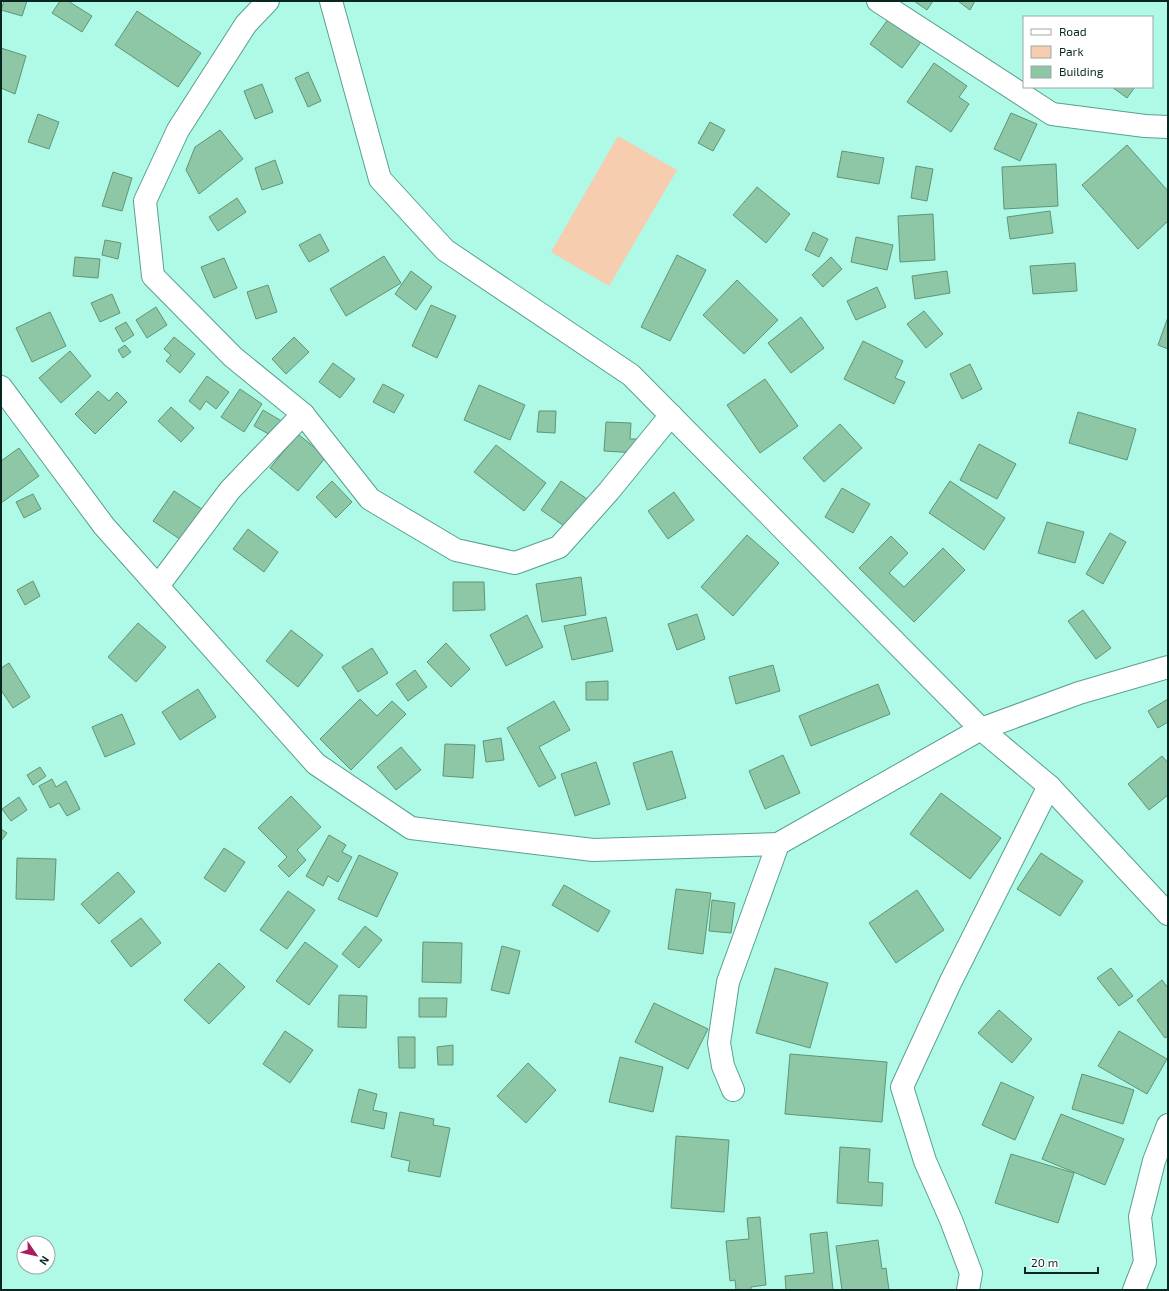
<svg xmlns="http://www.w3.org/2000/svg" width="1169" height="1291" font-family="'Exo 2',sans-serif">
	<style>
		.green { fill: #f6cdaf }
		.building { fill: #8ec7a5; stroke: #5e9676 }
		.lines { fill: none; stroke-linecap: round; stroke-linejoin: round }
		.minor-casing { stroke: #58a090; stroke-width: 24 }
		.minor { stroke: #fff; stroke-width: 22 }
	</style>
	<rect width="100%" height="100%" fill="#aff9e7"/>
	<!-- green -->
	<path class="green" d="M618,136L677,170L609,286L551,252Z"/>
	<!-- building -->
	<g class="building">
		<path d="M4,1H27L22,16L1,10Z"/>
		<path d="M60,1H68L92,16L82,32L52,13Z"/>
		<path d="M914,1H933L927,10Z"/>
		<path d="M958,1H975L970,10Z"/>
		<path d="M137,11L201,53L178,87L115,45Z"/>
		<path d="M889,18L921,42L902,68L870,44Z"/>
		<path d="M1,48L26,56L15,94L1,88Z"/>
		<path d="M934,63L967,86L959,97L969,104L951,132L907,102Z"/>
		<path d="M308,72L321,101L308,107L295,78Z"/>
		<path d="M262,84L273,112L255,119L244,91Z"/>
		<path d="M1112,87H1135L1127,98Z"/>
		<path d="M1011,113L1037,124L1020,161L994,149Z"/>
		<path d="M38,114L59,122L49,149L28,142Z"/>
		<path d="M710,122L725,130L713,151L698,143Z"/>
		<path d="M220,130L243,159L199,194L186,170L195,147Z"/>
		<path d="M1127,145L1168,191V221L1138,249L1082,185Z"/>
		<path d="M842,151L884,158L879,184L837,177Z"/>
		<path d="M275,160L283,183L262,190L255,168Z"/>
		<path d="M1056,164L1058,206L1004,209L1002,167Z"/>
		<path d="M916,166L933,169L927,201L911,198Z"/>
		<path d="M113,172L132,178L122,211L102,206Z"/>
		<path d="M757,187L790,214L766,243L733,215Z"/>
		<path d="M237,198L246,212L218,231L209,217Z"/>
		<path d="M1050,211L1053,233L1010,239L1007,217Z"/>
		<path d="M933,214L935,260L900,262L898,216Z"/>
		<path d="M813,232L828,239L819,257L805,250Z"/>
		<path d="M320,234L329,251L309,262L299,245Z"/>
		<path d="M856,237L893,245L887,270L851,262Z"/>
		<path d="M105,240L121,243L118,259L102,255Z"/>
		<path d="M677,255L706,270L670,341L641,327Z"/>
		<path d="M384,256L401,283L346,316L330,289Z"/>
		<path d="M75,257L100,259L98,278L73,276Z"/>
		<path d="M831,257L842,269L823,287L812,275Z"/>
		<path d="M224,258L237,288L214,298L201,267Z"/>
		<path d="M1075,263L1077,291L1033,294L1030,266Z"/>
		<path d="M411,271L432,287L416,310L395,294Z"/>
		<path d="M947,271L950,293L915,299L912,276Z"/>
		<path d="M737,280L778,320L744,354L703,315Z"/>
		<path d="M268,285L277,312L256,319L247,292Z"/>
		<path d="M877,287L886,307L856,320L847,301Z"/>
		<path d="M112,294L120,313L100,322L91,303Z"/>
		<path d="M431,305L456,316L437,358L412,346Z"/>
		<path d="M156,307L167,325L147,338L136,320Z"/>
		<path d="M924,311L943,334L926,348L907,324Z"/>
		<path d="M50,312L66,346L32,362L16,328Z"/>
		<path d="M801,317L824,348L791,373L768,343Z"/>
		<path d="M1168,317V349L1158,345Z"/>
		<path d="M126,322L134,335L123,342L115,328Z"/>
		<path d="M174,337L195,354L180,373L166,361L171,355L164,349Z"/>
		<path d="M294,337L309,352L286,374L272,359Z"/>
		<path d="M863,341L903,361L895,378L905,382L894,404L844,379Z"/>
		<path d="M125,345L131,352L123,358L118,350Z"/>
		<path d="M70,351L91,376L61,403L39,378Z"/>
		<path d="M333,363L355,379L340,398L319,382Z"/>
		<path d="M970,364L982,389L962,399L950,374Z"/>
		<path d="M207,376L229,392L216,409L206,401L200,410L189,401Z"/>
		<path d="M765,379L798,426L760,453L727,405Z"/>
		<path d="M383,384L404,395L394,413L373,402Z"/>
		<path d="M479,385L525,405L510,440L464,420Z"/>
		<path d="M240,389L262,404L244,432L221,417Z"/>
		<path d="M98,391L109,401L117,392L127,402L95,434L75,414Z"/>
		<path d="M171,407L194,428L181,442L158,421Z"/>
		<path d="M263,410L285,423L276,438L254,426Z"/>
		<path d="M539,411H556L555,433L537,432Z"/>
		<path d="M1078,412L1136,429L1127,460L1069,443Z"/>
		<path d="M606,422L631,423L630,439H639L638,453L604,451Z"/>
		<path d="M840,424L862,448L824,482L803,458Z"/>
		<path d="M298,434L326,457L298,491L270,468Z"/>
		<path d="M979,444L1016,464L997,499L960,480Z"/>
		<path d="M496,445L546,483L524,511L474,472Z"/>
		<path d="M19,448L39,476L1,503V461Z"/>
		<path d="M332,481L352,502L336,518L316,497Z"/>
		<path d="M561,481L587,499L567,528L541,510Z"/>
		<path d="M950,481L1005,518L984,550L929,513Z"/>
		<path d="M842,488L870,504L853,533L825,517Z"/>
		<path d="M174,491L208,513L187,544L153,521Z"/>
		<path d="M674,492L694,520L668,539L648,511Z"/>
		<path d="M33,494L41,509L24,518L16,502Z"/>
		<path d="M1047,522L1084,532L1075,563L1038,553Z"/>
		<path d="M248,529L278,552L264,572L233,549Z"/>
		<path d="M1110,533L1126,542L1103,584L1086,574Z"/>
		<path d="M747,535L779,563L733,616L701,587Z"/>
		<path d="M891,536L908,553L889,573L904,587L943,548L965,570L914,622L859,568Z"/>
		<path d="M581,577L586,615L542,622L536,584Z"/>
		<path d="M33,581L40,596L25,605L17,590Z"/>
		<path d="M453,582H484L485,610L453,611Z"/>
		<path d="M1083,610L1111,648L1096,659L1068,621Z"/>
		<path d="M697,614L705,639L677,650L668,624Z"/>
		<path d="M527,615L543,647L506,666L490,635Z"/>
		<path d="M606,617L613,651L572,660L564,626Z"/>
		<path d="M138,623L166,647L136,682L108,657Z"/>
		<path d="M291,630L323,655L298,687L266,661Z"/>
		<path d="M446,643L470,669L451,687L427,662Z"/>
		<path d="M372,648L388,673L358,692L342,667Z"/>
		<path d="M9,663L30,697L13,708L1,690V668Z"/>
		<path d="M773,665L780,691L736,704L729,677Z"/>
		<path d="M415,670L427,687L408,701L396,684Z"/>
		<path d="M608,681V700H586V682Z"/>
		<path d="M878,684L890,714L811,746L799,716Z"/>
		<path d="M198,689L216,717L180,740L162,712Z"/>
		<path d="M360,699L377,716L392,701L406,714L351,770L320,739Z"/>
		<path d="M1168,699V722L1158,728L1148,711Z"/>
		<path d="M554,701L570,730L539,747L556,778L539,787L507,728Z"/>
		<path d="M122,714L135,744L105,757L92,727Z"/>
		<path d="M501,738L504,760L486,762L483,741Z"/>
		<path d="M445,744L475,745L473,778L443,776Z"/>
		<path d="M401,747L421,770L396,790L377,767Z"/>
		<path d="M672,751L686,798L647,810L633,763Z"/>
		<path d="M783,755L800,793L765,809L749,771Z"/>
		<path d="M1162,756L1168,763V795L1149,810L1128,784Z"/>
		<path d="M596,762L610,804L575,816L561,774Z"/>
		<path d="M40,767L46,776L33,785L27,775Z"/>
		<path d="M52,779L56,787L66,781L80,809L67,816L59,803L50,808L39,786Z"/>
		<path d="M941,793L1001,838L970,879L910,834Z"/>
		<path d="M291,796L321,827L297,850L306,860L289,877L278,866L287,857L258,828Z"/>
		<path d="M19,797L27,810L11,821L2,809Z"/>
		<path d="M1,829L7,833L1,841Z"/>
		<path d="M329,835L346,845L342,852L352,857L338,882L328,876L323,886L306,876Z"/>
		<path d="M224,848L245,862L225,892L204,878Z"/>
		<path d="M1041,853L1083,881L1060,916L1017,889Z"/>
		<path d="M359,855L398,873L377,917L338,899Z"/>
		<path d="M17,858L56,859L54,900L16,899Z"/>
		<path d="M118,872L135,892L99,924L81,904Z"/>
		<path d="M564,885L610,911L598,932L552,905Z"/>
		<path d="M676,889L711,893L703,954L668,949Z"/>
		<path d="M917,890L944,930L896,963L869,923Z"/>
		<path d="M288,891L315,910L287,949L260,930Z"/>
		<path d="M712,900L735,903L731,933L709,931Z"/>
		<path d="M141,918L161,943L131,967L111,941Z"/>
		<path d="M365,926L382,940L359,968L342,954Z"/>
		<path d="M305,942L338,966L309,1005L276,981Z"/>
		<path d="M423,942L462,943L461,983L422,982Z"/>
		<path d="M502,946L520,951L509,994L491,990Z"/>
		<path d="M219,963L245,987L209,1024L184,1000Z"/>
		<path d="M775,968L828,983L810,1048L756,1033Z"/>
		<path d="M1111,968L1133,996L1119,1006L1097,978Z"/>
		<path d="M1162,980L1168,988V1036L1165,1038L1137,1000Z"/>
		<path d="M339,995L367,996L366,1028L338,1027Z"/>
		<path d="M419,998H447L446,1017H419Z"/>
		<path d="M654,1003L708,1029L688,1069L635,1042Z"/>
		<path d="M999,1010L1032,1039L1012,1063L978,1033Z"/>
		<path d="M285,1031L313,1050L290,1083L263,1064Z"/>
		<path d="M1119,1031L1167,1059L1147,1094L1098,1066Z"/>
		<path d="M398,1037H415V1068H399Z"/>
		<path d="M453,1045V1065H438L437,1047Z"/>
		<path d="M790,1054L887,1062L882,1122L785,1114Z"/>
		<path d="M620,1057L663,1067L653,1112L609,1102Z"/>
		<path d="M528,1063L556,1090L526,1123L497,1096Z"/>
		<path d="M1082,1074L1134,1090L1123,1124L1072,1109Z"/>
		<path d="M1001,1082L1034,1097L1015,1140L982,1125Z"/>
		<path d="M359,1089L377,1094L373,1110L387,1113L384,1129L351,1122Z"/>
		<path d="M400,1112L434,1119L433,1125L450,1128L440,1177L408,1171L410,1161L391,1157Z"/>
		<path d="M1061,1114L1124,1139L1105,1185L1042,1159Z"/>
		<path d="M676,1136L729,1140L724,1212L671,1208Z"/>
		<path d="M840,1147L870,1149L868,1182L883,1183L882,1206L837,1203Z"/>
		<path d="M1011,1154L1074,1173L1058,1223L995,1203Z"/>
		<path d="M760,1217L766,1285L751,1287V1290H736L735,1280L730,1281L726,1241L749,1239L747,1218Z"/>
		<path d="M827,1232L833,1290H786L785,1276L814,1273L810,1234Z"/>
		<path d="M878,1240L882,1269L886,1268L889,1290H842L836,1246Z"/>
	</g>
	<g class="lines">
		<defs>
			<g id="minor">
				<path d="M268,1L246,24L178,130L145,201L153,276L233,357L303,414L370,499L456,550L515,563L559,547L609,491L671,415"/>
				<path d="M331,1L380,179L445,250L631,375L981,729L1049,786L1168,914"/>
				<path d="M878,1L1052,114L1145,126L1168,127"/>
				<path d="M1,387L104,526L316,764L411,828L593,850L778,844L981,729L1079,693L1168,667"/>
				<path d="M158,586L230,490L303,414"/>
				<path d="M733,1090L723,1066L719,1043L728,982L778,844"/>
				<path d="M968,1290L971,1273L951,1220L925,1161L902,1087L950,983L1049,786"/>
				<path d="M1134,1290L1145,1262L1140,1217L1154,1161L1168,1125"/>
			</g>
		</defs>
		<!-- minor casing -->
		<use href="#minor" class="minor-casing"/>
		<!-- minor -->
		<use href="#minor" class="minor"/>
	</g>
	<!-- border -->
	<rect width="1169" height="1291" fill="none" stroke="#082721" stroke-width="4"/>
	<!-- legend -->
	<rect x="1023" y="16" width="130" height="72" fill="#ffffff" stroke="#9ca9a6"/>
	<rect x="1031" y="29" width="20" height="6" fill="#ffffff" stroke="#9ca9a6"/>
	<text x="1059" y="36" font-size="12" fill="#082721">Road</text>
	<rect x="1031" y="46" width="20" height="12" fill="#f6cdaf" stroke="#9ca9a6"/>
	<text x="1059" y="56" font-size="12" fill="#082721">Park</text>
	<rect x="1031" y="66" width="20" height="12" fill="#8ec7a5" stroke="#9ca9a6"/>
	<text x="1059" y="76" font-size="12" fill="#082721">Building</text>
	<!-- north arrow -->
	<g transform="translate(36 1255) rotate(124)"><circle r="19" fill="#ffffff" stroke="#9ca9a6"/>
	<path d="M0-3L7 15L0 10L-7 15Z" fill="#a81d60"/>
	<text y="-6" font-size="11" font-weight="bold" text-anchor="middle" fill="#082721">N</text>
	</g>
	<!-- scale -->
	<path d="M1025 1267v6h73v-6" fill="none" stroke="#082721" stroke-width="2"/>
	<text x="1031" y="1267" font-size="12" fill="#082721" stroke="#ffffff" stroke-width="3" paint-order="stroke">20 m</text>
</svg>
